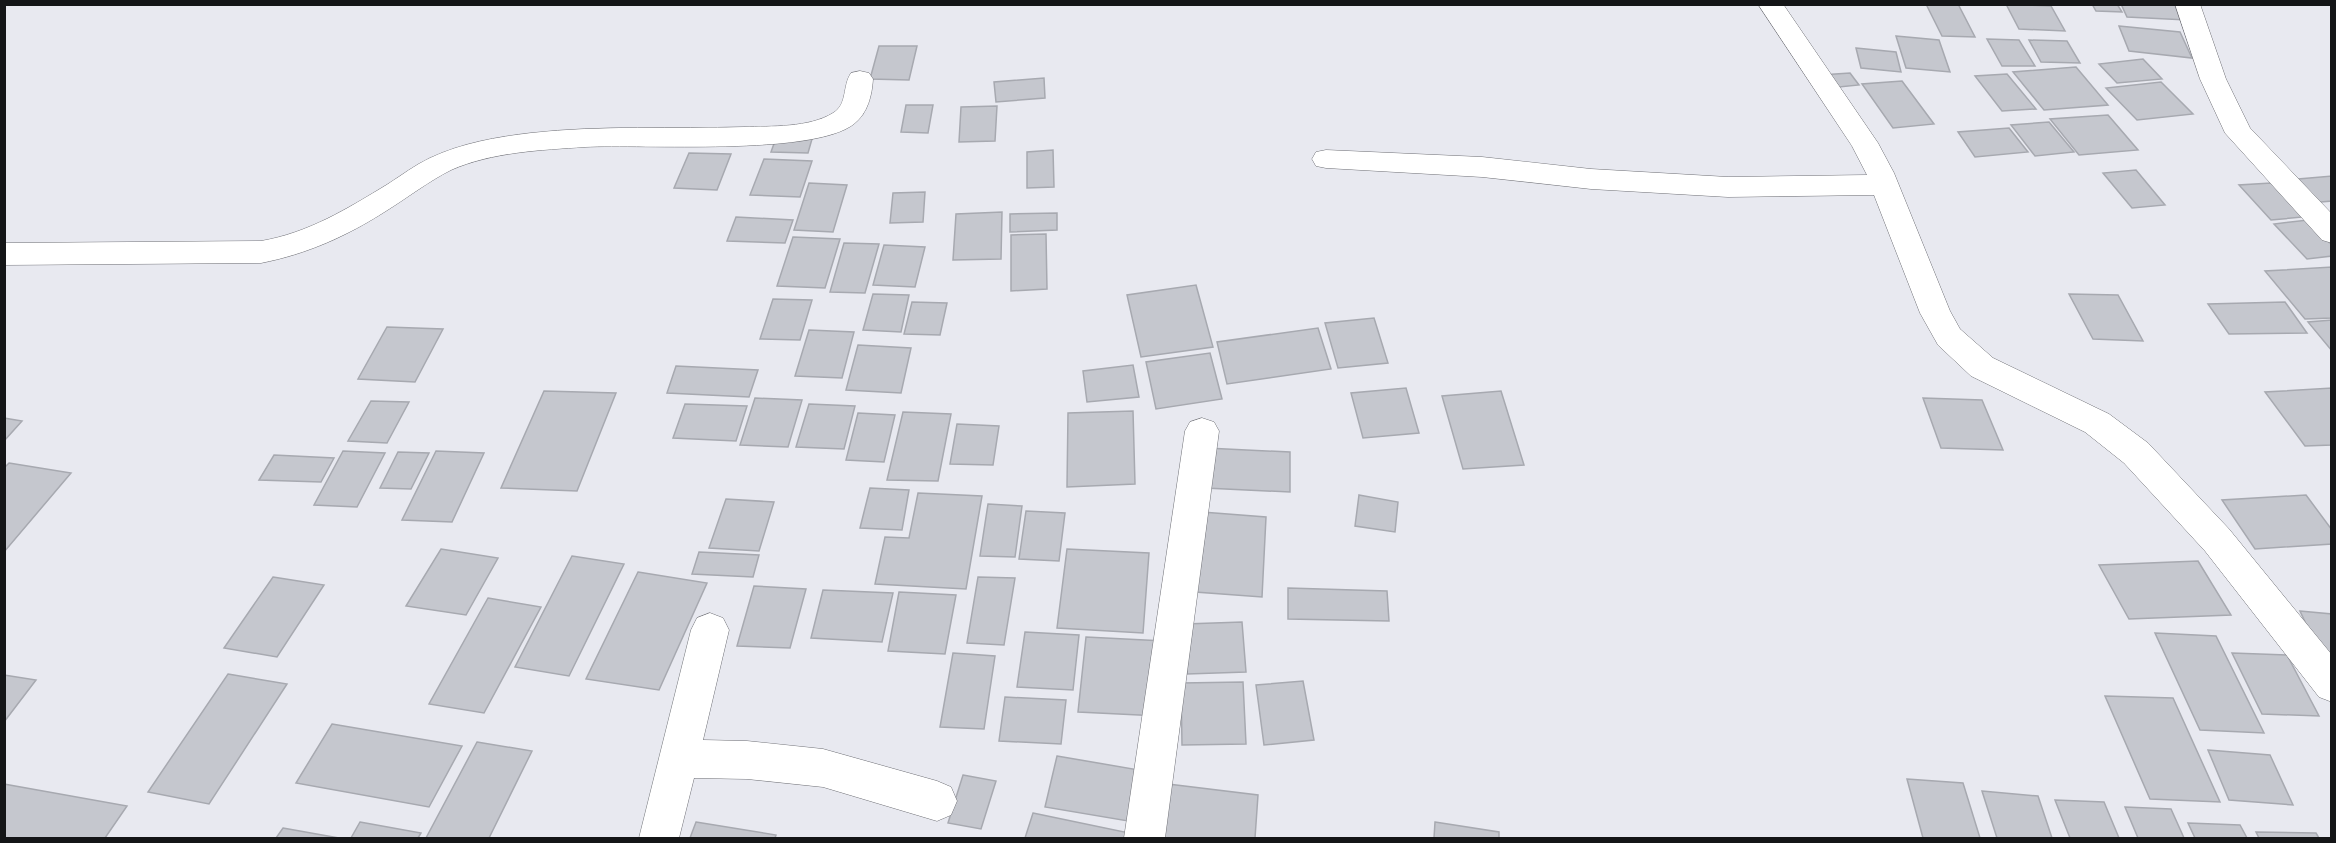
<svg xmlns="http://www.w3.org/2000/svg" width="2336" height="843" font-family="'Fira Sans Condensed',sans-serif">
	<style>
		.building { fill: #c5c7ce; stroke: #a7a9b0; stroke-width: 1.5 }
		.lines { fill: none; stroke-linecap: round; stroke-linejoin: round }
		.minor-casing { stroke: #6f7076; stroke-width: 1 }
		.minor { fill: #fff; fill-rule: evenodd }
	</style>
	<rect width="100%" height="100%" fill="#e8e9f0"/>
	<!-- building -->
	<g class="building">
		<path d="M1926,4H1958L1975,37L1942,36Z"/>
		<path d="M2006,4L2051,6L2065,31L2019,29Z"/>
		<path d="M2092,4H2117L2122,12L2096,11Z"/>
		<path d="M2121,4H2176L2186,20L2127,17Z"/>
		<path d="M2119,26L2180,32L2192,58L2129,51Z"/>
		<path d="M1896,36L1939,40L1950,72L1906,68Z"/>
		<path d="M1987,39L2019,40L2035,66H2002Z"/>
		<path d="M2029,40L2067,41L2080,63L2041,62Z"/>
		<path d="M879,46H917L909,80L870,79Z"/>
		<path d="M1856,48L1896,52L1901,72L1861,68Z"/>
		<path d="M2143,59L2162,79L2117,83L2099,64Z"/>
		<path d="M2076,67L2108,105L2044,110L2013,72Z"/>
		<path d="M1850,73L1859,85L1829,88L1821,75Z"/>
		<path d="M2007,74L2036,109L2002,111L1975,76Z"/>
		<path d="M1044,78L1045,98L996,102L994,82Z"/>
		<path d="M1902,81L1934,124L1893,128L1862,84Z"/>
		<path d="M2161,82L2193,114L2137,120L2106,88Z"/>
		<path d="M906,105H933L928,133L901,132Z"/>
		<path d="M997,106L995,141L959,142L961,107Z"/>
		<path d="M2108,115L2138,150L2079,155L2050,119Z"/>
		<path d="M2049,122L2074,152L2035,156L2011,125Z"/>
		<path d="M2009,128L2028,152L1975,157L1958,132Z"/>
		<path d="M776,138L812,139L808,153L771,152Z"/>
		<path d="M1053,150L1054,187L1027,188V152Z"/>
		<path d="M689,153L731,154L717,190L674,188Z"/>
		<path d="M764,159L812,161L800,197L750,195Z"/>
		<path d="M2136,170L2165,205L2132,208L2103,173Z"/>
		<path d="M2332,176V201L2309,203L2287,180Z"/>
		<path d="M809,183L847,185L833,232L794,230Z"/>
		<path d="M2271,183L2303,217L2271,220L2239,185Z"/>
		<path d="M925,192L923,222L890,223L893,193Z"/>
		<path d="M1002,212L1001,259L953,260L956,214Z"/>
		<path d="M1057,213V230L1010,232V214Z"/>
		<path d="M736,217L793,220L785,243L727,241Z"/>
		<path d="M2308,220L2332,245V256L2307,259L2274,224Z"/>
		<path d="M1046,234L1047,289L1011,291V235Z"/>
		<path d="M793,237L840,239L825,288L777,286Z"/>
		<path d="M844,243L879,244L865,293L830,292Z"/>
		<path d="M884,245L925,247L915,287L873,285Z"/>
		<path d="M2332,267V318L2305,319L2265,271Z"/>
		<path d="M1196,285L1213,347L1141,357L1127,295Z"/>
		<path d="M873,294L909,295L901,332L863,330Z"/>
		<path d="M2069,294L2118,295L2143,341L2093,339Z"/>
		<path d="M773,299L812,300L800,340L760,339Z"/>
		<path d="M912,302L947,303L940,335L904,334Z"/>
		<path d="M2285,302L2307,333L2229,334L2208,304Z"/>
		<path d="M1374,318L1388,363L1338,368L1325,323Z"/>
		<path d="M2332,320V351L2308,322Z"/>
		<path d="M387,327L443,329L415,382L358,379Z"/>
		<path d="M1318,328L1331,369L1227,384L1217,342Z"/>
		<path d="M809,330L854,332L842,378L795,376Z"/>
		<path d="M858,345L911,348L901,393L846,390Z"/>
		<path d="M1210,353L1222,399L1156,409L1146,362Z"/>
		<path d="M1133,365L1139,397L1087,402L1083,371Z"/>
		<path d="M676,366L758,370L749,397L667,393Z"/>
		<path d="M1406,388L1419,433L1363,438L1351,393Z"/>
		<path d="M2332,388V445L2305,446L2265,392Z"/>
		<path d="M544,391L616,393L577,491L501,488Z"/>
		<path d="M1501,391L1524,465L1463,469L1442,396Z"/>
		<path d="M755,398L802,400L788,447L740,445Z"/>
		<path d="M1923,398L1982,400L2003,450L1941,448Z"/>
		<path d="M371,401L409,402L387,443L348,441Z"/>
		<path d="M685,404L747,406L736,441L673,438Z"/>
		<path d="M809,404L855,406L844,449L796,447Z"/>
		<path d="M1133,411L1135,484L1067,487L1068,413Z"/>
		<path d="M903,412L951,414L938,481L887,480Z"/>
		<path d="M858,413L895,415L884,462L846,460Z"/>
		<path d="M4,418L22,421L4,441Z"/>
		<path d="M957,424L999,426L993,465L950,464Z"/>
		<path d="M1206,448L1290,452V492L1205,488Z"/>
		<path d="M343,451L385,453L357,507L314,505Z"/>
		<path d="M436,451L484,453L452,522L402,520Z"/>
		<path d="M398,452L429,453L411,489L380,488Z"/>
		<path d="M274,455L334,458L321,482L259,480Z"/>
		<path d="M9,463L71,473L4,552V468Z"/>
		<path d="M870,488L909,490L902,530L860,528Z"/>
		<path d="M918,493L982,496L966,589L875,584L885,537L909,538Z"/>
		<path d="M1359,495L1398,502L1395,532L1355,526Z"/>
		<path d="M2306,495L2332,530V544L2255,549L2222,500Z"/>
		<path d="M726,499L774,502L759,551L709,548Z"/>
		<path d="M988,504L1022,506L1015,557L980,556Z"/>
		<path d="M1026,511L1065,513L1059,561L1019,559Z"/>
		<path d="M1202,512L1266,517L1262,597L1195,592Z"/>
		<path d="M441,549L498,558L466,615L406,606Z"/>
		<path d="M1067,549L1149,553L1143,633L1057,628Z"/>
		<path d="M699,552L759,555L753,577L692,574Z"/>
		<path d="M572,556L624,564L569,676L515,667Z"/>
		<path d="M2198,561L2231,615L2129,619L2099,565Z"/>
		<path d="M638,572L707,583L659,690L586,679Z"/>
		<path d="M273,577L324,585L277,657L224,648Z"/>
		<path d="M978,577L1015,578L1004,645L967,643Z"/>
		<path d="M754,586L806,589L790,648L737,646Z"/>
		<path d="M1288,588L1387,591L1389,621L1288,619Z"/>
		<path d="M823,590L893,593L882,642L811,638Z"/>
		<path d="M899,592L956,595L945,654L888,651Z"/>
		<path d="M488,598L541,607L484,713L429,704Z"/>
		<path d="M2300,611L2332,614V671H2328Z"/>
		<path d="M1242,622L1246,672L1187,674L1185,624Z"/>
		<path d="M1025,632L1079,635L1073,690L1017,687Z"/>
		<path d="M2155,633L2216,636L2264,733L2200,730Z"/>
		<path d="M1086,637L1164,641L1159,716L1078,712Z"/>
		<path d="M953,653L995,656L984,729L940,727Z"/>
		<path d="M2232,653L2287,655L2319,716L2262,714Z"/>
		<path d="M228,674L287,684L209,804L148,792Z"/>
		<path d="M4,675L36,680L4,722Z"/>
		<path d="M1303,681L1314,740L1264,745L1256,685Z"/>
		<path d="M1243,682L1246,744L1182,745L1181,683Z"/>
		<path d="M2105,696L2173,698L2220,802L2150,799Z"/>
		<path d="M1005,697L1066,700L1061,744L999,741Z"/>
		<path d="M332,724L462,746L429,807L296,783Z"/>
		<path d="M477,742L532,751L489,838H426Z"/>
		<path d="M2208,750L2270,755L2293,805L2229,800Z"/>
		<path d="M1057,756L1139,770L1128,821L1045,807Z"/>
		<path d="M963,775L996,781L981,829L948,823Z"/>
		<path d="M1907,779L1963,783L1980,838H1923Z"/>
		<path d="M4,784L127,806L105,838H4Z"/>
		<path d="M1168,784L1258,795L1255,838H1161Z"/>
		<path d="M1982,791L2038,796L2052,838H1997Z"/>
		<path d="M2055,800L2104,802L2119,838H2070Z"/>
		<path d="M2125,807L2171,809L2184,838H2138Z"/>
		<path d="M1033,813L1134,834L1133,838H1025Z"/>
		<path d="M360,822L421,833L418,838H351Z"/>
		<path d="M696,822L776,835L775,838H690Z"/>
		<path d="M1435,822L1499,832V838H1434Z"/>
		<path d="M2188,823L2240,825L2247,838H2195Z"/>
		<path d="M283,828L339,838H276Z"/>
		<path d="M2256,832L2316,833L2319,838H2259Z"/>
	</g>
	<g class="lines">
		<defs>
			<g id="minor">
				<path d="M1758,4H1783L1878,143L1894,173L1950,311L1960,329L1993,358L2109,414L2148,443L2229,529L2332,655V702L2319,697L2205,551L2124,463L2085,432L1971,376L1938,345L1920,313L1874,195L1728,197L1591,189L1482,177L1326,168L1316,166L1312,159L1316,152L1326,150L1482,157L1591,169L1728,177L1867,175L1852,146Z"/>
				<path d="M2175,4H2200L2226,79L2250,128L2332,214V243L2322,240L2225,133L2200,79Z"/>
				<path d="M860,71L869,73L873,79C872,95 868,113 854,124C813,156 643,144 585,147C541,150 492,152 451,170C429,181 407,198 386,211C347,236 307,254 261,263L4,265V243L261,241C308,233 347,209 388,184C402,175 415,165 430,158C462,143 497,137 531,133C602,125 673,129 744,127C771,126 809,128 833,113C848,104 842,86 851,73Z"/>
				<path d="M1202,418L1214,422L1219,431L1165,838H1124L1185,431L1190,422Z"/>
				<path d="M710,613L723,618L729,630L703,740L747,741L823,749L937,781L951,787L957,801L951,815L937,821L823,787L747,779L694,778L679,838H639L691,630L697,618Z"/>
			</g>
		</defs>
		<!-- minor casing -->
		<use href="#minor" class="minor-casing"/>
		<!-- minor -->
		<use href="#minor" class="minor"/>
	</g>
	<!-- border -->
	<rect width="2336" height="843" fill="none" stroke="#141517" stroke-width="12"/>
</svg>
